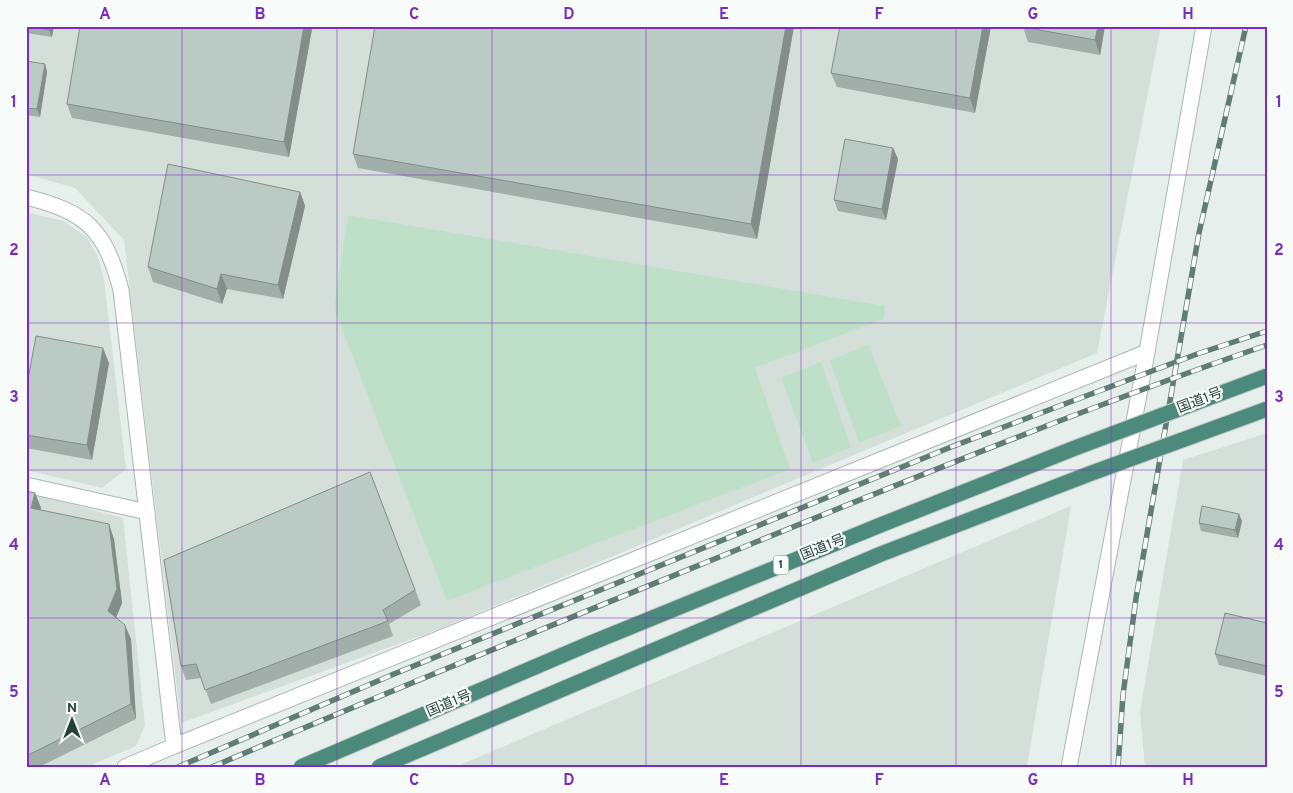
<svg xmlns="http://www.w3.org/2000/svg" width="1293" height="793" font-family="Overpass,'Noto Sans JP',sans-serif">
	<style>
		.built { fill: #d4dfda }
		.green { fill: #bfe0c8 }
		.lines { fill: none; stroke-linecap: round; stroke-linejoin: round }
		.minor-casing { stroke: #a8b8b2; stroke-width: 17 }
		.tertiary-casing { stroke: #a8b8b2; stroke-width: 17 }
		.minor { stroke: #fff; stroke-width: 15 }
		.tertiary { stroke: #fff; stroke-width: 15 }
		.rail-casing { stroke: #5f7d75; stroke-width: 5.5 }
		.rail { stroke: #f7fbf9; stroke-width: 4; stroke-dasharray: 11; stroke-linecap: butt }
		.trunk-bridge-casing { stroke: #c2cac8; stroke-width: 17; stroke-linecap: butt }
		.trunk-bridge { stroke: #4c8a7c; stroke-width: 15 }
		.wall { fill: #a1aea9 }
		.shaded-wall { fill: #838d89 }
		.building { fill: #bbcac4; stroke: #838d89 }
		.grid { fill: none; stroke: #7b2cbf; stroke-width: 1; stroke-opacity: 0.55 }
		.labels { text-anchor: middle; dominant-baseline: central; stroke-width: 4.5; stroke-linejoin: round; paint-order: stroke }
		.shield { fill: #f7fbf9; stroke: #637a73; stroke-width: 1 }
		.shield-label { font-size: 12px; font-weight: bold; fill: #24423a }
		.street-label { font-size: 14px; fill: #24423a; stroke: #f7fbf9 }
		.neatline { fill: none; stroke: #7b2cbf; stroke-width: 2 }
		.grid-label { font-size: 16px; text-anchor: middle; font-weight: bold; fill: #7b2cbf }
	</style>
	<rect width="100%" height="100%" fill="#e6efeb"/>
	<!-- built -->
	<g class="built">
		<path d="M26,26H1161L1097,353L437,630L181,723L124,240L75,188L26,174Z"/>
		<path d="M26,212L63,221L87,237L98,257L104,279L126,469L102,488L26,470Z"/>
		<path d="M1267,433V767H1145L1140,712L1183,460Z"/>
		<path d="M26,492L123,518L145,725L136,746L86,767H26Z"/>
		<path d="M1071,506L1027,767H455Z"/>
	</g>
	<!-- green -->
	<g class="green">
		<path d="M348,215L885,306L884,319L755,368L790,469L447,601L334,308Z"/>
		<path d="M868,344L901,426L859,443L830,361Z"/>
		<path d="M821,362L851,447L813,463L781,378Z"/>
	</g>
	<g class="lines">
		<defs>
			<g id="minor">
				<path d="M26,485L147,512"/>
				<path d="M174,746L1147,352"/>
			</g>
			<g id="tertiary">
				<path d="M26,197C87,212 105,230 121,290L174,746L125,767"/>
				<path d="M1069,767L1147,352L1204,26"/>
			</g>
		</defs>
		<!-- minor casing -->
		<use href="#minor" class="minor-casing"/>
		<!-- tertiary casing -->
		<use href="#tertiary" class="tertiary-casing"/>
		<!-- minor -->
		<use href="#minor" class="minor"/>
		<!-- tertiary -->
		<use href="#tertiary" class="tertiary"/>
		<defs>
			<g id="rail">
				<path d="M178,767L394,674L951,447L1197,354L1267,331"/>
				<path d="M212,767C394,689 577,615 761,540C928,472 1096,404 1267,345"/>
				<path d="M1118,767L1123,695L1136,598L1199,233L1246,26"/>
			</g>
		</defs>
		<!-- rail casing -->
		<use href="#rail" class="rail-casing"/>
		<!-- rail -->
		<use href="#rail" class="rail"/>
		<defs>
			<g id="trunk-bridge">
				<path d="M301,767L591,643L883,524L1075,448L1267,376"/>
				<path d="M379,767L881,554L1089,474L1267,409"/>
			</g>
		</defs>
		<!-- trunk-bridge casing -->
		<use href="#trunk-bridge" class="trunk-bridge-casing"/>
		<!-- trunk-bridge -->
		<use href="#trunk-bridge" class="trunk-bridge"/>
	</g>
	<!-- wall -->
	<g class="wall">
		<path d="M26,26H54L52,37L26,33Z"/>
		<path d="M375,26H794L757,239L358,168L353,154Z"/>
		<path d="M991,26L975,113L837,87L831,73Z"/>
		<path d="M1105,26L1100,55L1028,42L1023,27Z"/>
		<path d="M312,29L289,157L72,118L67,104Z"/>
		<path d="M26,61L45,64L47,72L40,117L26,115Z"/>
		<path d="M893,148L898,159L886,220L838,211L834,200Z"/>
		<path d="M300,192L305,206L283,299L227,289L222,304L153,282L148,267Z"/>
		<path d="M109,363L92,460L26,448V390Z"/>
		<path d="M370,472L421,605L389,624L393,636L211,704L201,678L186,680L181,666Z"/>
		<path d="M26,491L35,493L41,508L40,510L114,539L122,603L116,617L131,639L136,719L39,767H26Z"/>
		<path d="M1242,521L1238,538L1201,531L1199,523Z"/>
		<path d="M1267,623V676L1219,665L1215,654Z"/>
	</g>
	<!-- shaded-wall -->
	<g class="shaded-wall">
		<path d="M50,26H54L52,37L49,30Z"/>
		<path d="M304,26H311L312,29L289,157L284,142Z"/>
		<path d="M786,26H794L757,239L751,224Z"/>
		<path d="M983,26H991L975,113L970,98Z"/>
		<path d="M1098,26H1105L1100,55L1095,40Z"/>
		<path d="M45,64L47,72L40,117L37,109Z"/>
		<path d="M893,148L898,159L886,220L882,209Z"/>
		<path d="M300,192L305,206L283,299L278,285Z"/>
		<path d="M221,274L227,289L222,304L217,289Z"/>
		<path d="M103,348L109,363L92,460L87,445Z"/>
		<path d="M35,493L41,508L36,522L31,508Z"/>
		<path d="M1239,514L1242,521L1238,538L1235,530Z"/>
		<path d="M109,524L114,539L122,603L113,625L108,611Z"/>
		<path d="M125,625L131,639L136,719L131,704Z"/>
	</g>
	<!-- building -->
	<g class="building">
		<path d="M28,26H50L49,30Z"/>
		<path d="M80,26H304L284,142L67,104Z"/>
		<path d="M375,26H786L751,224L353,154Z"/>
		<path d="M840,26H983L970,98L831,73Z"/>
		<path d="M1023,26H1098L1095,40L1023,27Z"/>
		<path d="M26,61L45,64L37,109L26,108Z"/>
		<path d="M845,139L893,148L882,209L834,200Z"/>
		<path d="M168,164L300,192L278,285L221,274L217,289L148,267Z"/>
		<path d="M36,336L103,348L87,445L26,435V390Z"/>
		<path d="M370,472L415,590L383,610L388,621L205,690L196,664L181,666L164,560Z"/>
		<path d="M26,491L35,493L31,508L109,524L117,589L108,611L125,625L131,704L26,756Z"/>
		<path d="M1202,506L1239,514L1235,530L1199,523Z"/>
		<path d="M1225,613L1267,623V666L1215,654Z"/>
	</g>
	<!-- grid -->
	<path class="grid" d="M182,26V767M337,26V767M492,26V767M646,26V767M801,26V767M956,26V767M1111,26V767M26,175H1267M26,323H1267M26,470H1267M26,618H1267"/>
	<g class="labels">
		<!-- shield labels -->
		<rect class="shield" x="773.5" y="555.5" width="15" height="19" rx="4"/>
		<g class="shield-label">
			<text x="781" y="565">1</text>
		</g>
		<!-- street labels -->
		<g class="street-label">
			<text transform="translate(1200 401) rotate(-21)">国道1号</text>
			<text transform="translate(823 548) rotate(-22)">国道1号</text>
			<text transform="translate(449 704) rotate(-23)">国道1号</text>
		</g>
	</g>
	<!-- border -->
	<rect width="1293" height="793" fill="none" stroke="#f7fbf9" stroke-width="55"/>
	<!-- north arrow -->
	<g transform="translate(72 720)" stroke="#f7fbf9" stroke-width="4" paint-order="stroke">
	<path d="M0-4L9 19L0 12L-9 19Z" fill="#24423a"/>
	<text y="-8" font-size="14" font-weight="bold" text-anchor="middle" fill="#24423a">N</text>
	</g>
	<rect x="28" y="28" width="1238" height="738" class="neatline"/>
	<g class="grid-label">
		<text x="105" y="19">A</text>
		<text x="260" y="19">B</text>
		<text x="414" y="19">C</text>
		<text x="569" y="19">D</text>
		<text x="724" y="19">E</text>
		<text x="879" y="19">F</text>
		<text x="1033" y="19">G</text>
		<text x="1188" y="19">H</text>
		<text x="14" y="107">1</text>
		<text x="1279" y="107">1</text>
		<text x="14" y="255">2</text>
		<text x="1279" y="255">2</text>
		<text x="14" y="402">3</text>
		<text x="1279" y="402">3</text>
		<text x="14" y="550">4</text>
		<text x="1279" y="550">4</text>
		<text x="14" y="697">5</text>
		<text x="1279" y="697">5</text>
		<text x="105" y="785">A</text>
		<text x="260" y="785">B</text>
		<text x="414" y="785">C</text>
		<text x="569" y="785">D</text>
		<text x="724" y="785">E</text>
		<text x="879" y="785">F</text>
		<text x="1033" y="785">G</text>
		<text x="1188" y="785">H</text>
	</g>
</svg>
